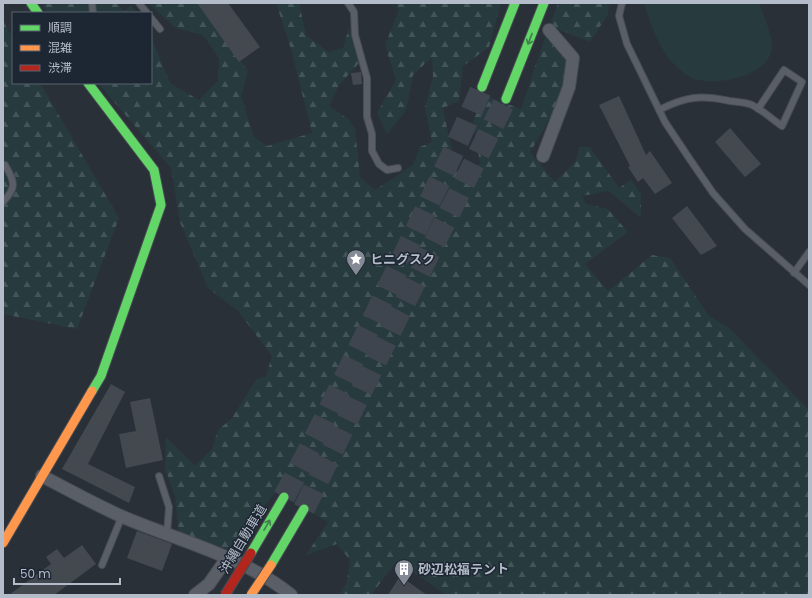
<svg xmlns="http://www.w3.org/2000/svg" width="812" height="598" font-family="Poppins,'Noto Sans JP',sans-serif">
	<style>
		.green { fill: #273a3e }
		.forest { fill: url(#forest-firs) }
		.building { fill: #444950 }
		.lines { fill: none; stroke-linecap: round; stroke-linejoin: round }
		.highway-tunnel { stroke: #3f454e; stroke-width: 22; stroke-dasharray: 22 11; stroke-linecap: butt }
		.lane-casing { stroke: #484c53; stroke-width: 8 }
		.street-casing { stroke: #484c53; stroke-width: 14 }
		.fast-casing { stroke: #484c53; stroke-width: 11 }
		.slow-casing { stroke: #484c53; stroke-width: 11 }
		.lane { stroke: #5a5e66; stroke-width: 6 }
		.street { stroke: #5a5e66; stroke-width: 12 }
		.fast { stroke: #63d668; stroke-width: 9 }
		.slow { stroke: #ff974d; stroke-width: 9 }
		.slow-bridge-casing { stroke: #474c53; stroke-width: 11; stroke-linecap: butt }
		.jam-bridge-casing { stroke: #474c53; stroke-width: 11; stroke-linecap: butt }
		.slow-bridge { stroke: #ff974d; stroke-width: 9 }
		.jam-bridge { stroke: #b3261e; stroke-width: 9 }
		.oneway { stroke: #407e4e }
		.labels { text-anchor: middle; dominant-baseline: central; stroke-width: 3; stroke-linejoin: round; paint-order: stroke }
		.poi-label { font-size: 13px; font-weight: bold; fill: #b4bcc9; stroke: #1d2633; text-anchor: start }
		.street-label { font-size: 13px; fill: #b4bcc9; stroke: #1d2633 }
	</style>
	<defs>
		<pattern id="forest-firs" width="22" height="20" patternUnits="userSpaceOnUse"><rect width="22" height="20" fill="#273a3e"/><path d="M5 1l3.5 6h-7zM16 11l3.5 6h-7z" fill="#445559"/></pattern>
	</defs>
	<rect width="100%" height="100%" fill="#2a3038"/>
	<!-- green -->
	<path class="green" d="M644,3H759C763,14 771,32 772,44C775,76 711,89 690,77C664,62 652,30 644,3Z"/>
	<!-- forest -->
	<g class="forest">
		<path d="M41,3H117L124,11L131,5L138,13H48Z"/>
		<path d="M148,3H198L248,71L241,96L254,137L267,146L312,133L291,49L276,3H299L306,35L328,52L343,48L349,28L359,63L339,85L329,106L348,119L355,129L360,177L375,190L413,165L420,147L432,142L425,108L433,76L432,57L413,75L406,110L387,134L377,113L396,80L385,45L399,10L395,3H501L489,47L463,66L459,101L443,108L450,143L458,171L480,164L473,122L483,95L521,109L545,37L569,61C563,95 548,124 530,152L555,182L576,161L579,147H590L619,188L631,180L641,194V218L609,191L582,196L586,204L608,209L628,232L585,264L608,291L652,255L670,258L709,316L728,327L809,410V595H447L397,561L371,595H339L347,582L350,560L337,544L306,555L328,522L276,492L228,549L179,533L175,497L165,468L166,437L195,466L212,449L218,430L232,418L256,380L266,376L272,356L238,311L208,288L180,222L171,168L98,83H151V37L170,83L199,100L218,81L219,58L203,35L176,28Z"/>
		<path d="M558,3H609L608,14L590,42L550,26Z"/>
		<path d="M3,21L13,38V83H40L119,218L77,329L3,314Z"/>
	</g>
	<!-- building -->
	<g class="building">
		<path d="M197,3H228L260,47L239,62Z"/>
		<path d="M361,72L362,84L353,85L351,73Z"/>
		<path d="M619,96L646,155L650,151L672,183L655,194L643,178L638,182L628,167L630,166L599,105Z"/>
		<path d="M730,128L761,164L745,177L715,142Z"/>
		<path d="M687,206L717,246L701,255L672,218Z"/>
		<path d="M111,384L125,392L88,464L135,487L129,503L62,469Z"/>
		<path d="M150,398L163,460L126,468L119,434L136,431L130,402Z"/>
		<path d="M137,531L172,544L162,571L127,558Z"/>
		<path d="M82,545L96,564L54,595H9L51,564L46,557L57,549L64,558Z"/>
		<path d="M400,576L427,595H388Z"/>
	</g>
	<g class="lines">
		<!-- highway-tunnel -->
		<g class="highway-tunnel">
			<path d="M284,497C322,427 356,354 391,282C422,217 454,153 482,87"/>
			<path d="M304,509L395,322L506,99"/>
		</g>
		<defs>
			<g id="lane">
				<path d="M92,3L93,13"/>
				<path d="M139,3L147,13"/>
				<path d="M348,3L354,12L355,35L367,78V117L372,134V151L379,164L387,170L398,168"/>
				<path d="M622,3L619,16L627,44L665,122L689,158L713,193L745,229L809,285"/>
				<path d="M151,18L160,29"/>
				<path d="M659,110C687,96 700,95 730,101C737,102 746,102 752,105C762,110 772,119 782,126L802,82L784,70L758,109"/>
				<path d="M3,202C17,187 15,182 5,165"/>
				<path d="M794,273L809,252"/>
				<path d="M159,476L169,507L167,534"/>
				<path d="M102,565L122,516"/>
			</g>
			<g id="street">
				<path d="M543,156L569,87L573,58L549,30"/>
				<path d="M42,476C69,490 96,505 123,517C179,541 243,556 291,595"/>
				<path d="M195,595L209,584L227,558"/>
			</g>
			<g id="fast">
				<path d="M31,3L38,13"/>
				<path d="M88,83L154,170L161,205L101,376L92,391"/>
				<path d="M482,87L515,3"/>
				<path d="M506,99L544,3"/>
				<path d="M251,553L284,497"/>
				<path d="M271,565L304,509"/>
			</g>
			<path id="slow" d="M3,543L92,391"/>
		</defs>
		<!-- lane casing -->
		<use href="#lane" class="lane-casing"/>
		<!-- street casing -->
		<use href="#street" class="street-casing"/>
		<!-- fast casing -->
		<use href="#fast" class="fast-casing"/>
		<!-- slow casing -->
		<use href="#slow" class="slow-casing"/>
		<!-- lane -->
		<use href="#lane" class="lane"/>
		<!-- street -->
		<use href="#street" class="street"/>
		<!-- fast -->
		<use href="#fast" class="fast"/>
		<!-- slow -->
		<use href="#slow" class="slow"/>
		<defs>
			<path id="slow-bridge" d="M251,595L271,565"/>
			<path id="jam-bridge" d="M225,595L251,553"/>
		</defs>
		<!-- slow-bridge casing -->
		<use href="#slow-bridge" class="slow-bridge-casing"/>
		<!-- jam-bridge casing -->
		<use href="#jam-bridge" class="jam-bridge-casing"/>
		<!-- slow-bridge -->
		<use href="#slow-bridge" class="slow-bridge"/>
		<!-- jam-bridge -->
		<use href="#jam-bridge" class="jam-bridge"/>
	</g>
	<!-- one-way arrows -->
	<defs><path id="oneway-shaft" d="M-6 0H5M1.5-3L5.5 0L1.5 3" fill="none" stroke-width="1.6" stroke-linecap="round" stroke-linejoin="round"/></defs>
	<g class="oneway">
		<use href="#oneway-shaft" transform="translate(530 39) rotate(111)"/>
		<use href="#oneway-shaft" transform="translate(267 525) rotate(-60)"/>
	</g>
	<!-- icons -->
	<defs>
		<symbol id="sight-pin" viewBox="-11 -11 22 30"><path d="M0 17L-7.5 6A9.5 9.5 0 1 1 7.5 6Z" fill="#848b96" stroke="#1d2633"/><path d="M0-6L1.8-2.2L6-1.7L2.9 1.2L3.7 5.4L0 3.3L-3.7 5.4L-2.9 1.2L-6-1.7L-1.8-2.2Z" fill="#fff"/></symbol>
		<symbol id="building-pin" viewBox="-11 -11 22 30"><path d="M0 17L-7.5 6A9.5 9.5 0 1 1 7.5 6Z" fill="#848b96" stroke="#1d2633"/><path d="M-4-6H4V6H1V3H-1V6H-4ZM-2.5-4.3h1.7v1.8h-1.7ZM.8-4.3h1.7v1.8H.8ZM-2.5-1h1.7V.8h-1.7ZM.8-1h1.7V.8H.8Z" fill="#fff"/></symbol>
	</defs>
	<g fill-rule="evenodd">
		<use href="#sight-pin" x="345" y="248" width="22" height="30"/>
		<use href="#building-pin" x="393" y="558" width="22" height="30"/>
	</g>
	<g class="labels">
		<!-- poi labels -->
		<g class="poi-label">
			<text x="370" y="259">ヒニグスク</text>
			<text x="418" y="569">砂辺松福テント</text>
		</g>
		<!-- street labels -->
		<g class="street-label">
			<text transform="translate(243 539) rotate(-59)">沖縄自動車道</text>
		</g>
	</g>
	<!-- border -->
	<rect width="812" height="598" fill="none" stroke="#b4bcc9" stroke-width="8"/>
	<!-- legend -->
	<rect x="12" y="12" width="140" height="72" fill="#1d2633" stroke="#59626f"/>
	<rect x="20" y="25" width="20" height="6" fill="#63d668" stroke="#59626f"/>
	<text x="48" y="32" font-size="12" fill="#b4bcc9">順調</text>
	<rect x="20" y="45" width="20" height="6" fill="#ff974d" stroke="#59626f"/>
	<text x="48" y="52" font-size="12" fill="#b4bcc9">混雑</text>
	<rect x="20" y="65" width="20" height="6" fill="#b3261e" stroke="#59626f"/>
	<text x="48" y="72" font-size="12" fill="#b4bcc9">渋滞</text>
	<!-- scale -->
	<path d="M14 578v6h106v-6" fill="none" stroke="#b4bcc9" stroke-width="2"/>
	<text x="20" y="578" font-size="12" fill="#b4bcc9" stroke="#1d2633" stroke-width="3" paint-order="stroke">50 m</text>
</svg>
